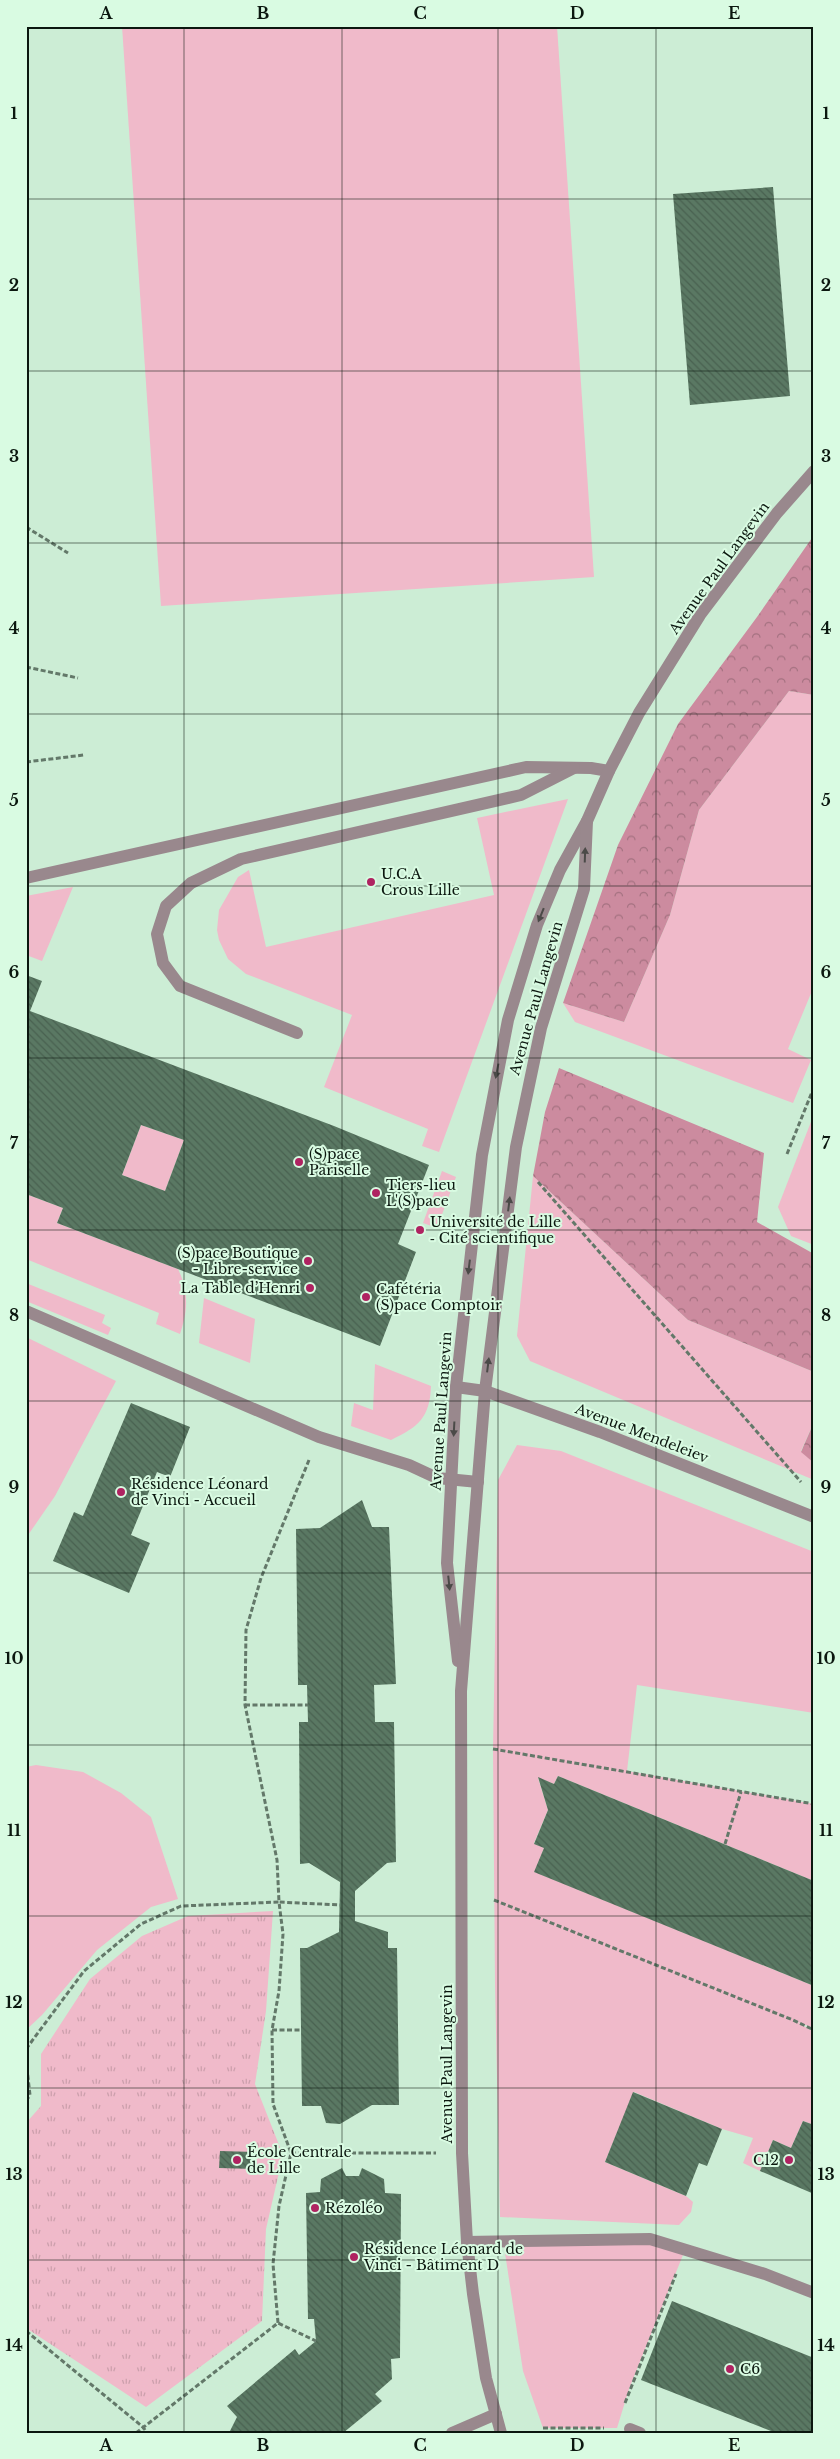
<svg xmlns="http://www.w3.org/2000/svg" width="840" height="2459" font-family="'Libre Baskerville',serif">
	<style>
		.grass { fill: #f0baca }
		.forest { fill: url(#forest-crowns) }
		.park { fill: url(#park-tufts) }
		.building { fill: url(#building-back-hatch); fill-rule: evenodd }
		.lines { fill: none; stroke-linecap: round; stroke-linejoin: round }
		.path { stroke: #637869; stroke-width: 3; stroke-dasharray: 5 2.5; stroke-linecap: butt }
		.service { stroke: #99888d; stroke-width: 12 }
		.minor { stroke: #99888d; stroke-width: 12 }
		.tertiary { stroke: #99888d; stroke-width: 12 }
		.oneway { fill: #4b4a48 }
		.grid { fill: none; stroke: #0b170f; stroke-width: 1; stroke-opacity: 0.55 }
		.poi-dot { fill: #af2361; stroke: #d9fbe2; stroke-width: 2 }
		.labels { text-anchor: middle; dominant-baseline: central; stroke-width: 4; stroke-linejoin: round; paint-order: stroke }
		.street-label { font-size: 14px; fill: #0b170f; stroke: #d9fbe2 }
		.poi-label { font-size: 14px; fill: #0b170f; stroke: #d9fbe2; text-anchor: start }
		.neatline { fill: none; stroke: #0b170f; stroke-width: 2 }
		.grid-label { font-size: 16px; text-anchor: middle; font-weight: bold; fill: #0b170f }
	</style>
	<defs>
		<pattern id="forest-crowns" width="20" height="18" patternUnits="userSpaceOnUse" patternTransform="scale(1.25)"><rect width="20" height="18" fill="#cc8b9f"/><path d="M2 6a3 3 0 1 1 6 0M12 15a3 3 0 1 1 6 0" fill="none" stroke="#a47180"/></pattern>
		<pattern id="park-tufts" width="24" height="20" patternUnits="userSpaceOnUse" patternTransform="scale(1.25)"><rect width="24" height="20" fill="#f0baca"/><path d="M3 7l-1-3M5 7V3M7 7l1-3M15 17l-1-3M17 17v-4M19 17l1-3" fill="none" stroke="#cc9fac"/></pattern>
		<pattern id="building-back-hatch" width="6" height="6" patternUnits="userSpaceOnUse" patternTransform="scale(1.25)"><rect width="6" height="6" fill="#5a7863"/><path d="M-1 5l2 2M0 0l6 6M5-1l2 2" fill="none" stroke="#496150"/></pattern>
	</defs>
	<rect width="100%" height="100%" fill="#ccedd5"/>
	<!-- grass -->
	<g class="grass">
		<path d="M122,26H557L594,577L161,606Z"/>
		<path d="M789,691L814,695V986L788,1049L811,1060L793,1103L575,1022L563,1003L624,1022L670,915L699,810Z"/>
		<path d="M568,799L439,1152L422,1146L428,1129L324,1087L352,1015L246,974L228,959L219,940L217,930L219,910L238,877L249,870L266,947L494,895L477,818Z"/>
		<path d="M73,887L42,961L26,955V896Z"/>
		<path d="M814,1114V1245L791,1236L778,1207Z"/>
		<path d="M141,1125L184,1140L165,1191L122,1175Z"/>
		<path d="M442,1171L456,1177L437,1228L423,1223Z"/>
		<path d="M533,1176L688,1320L814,1372V1422L801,1451L814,1463V1480L530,1361L517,1336Z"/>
		<path d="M26,1194L63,1208L57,1223L178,1269C189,1292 188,1310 180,1334L156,1324L159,1313L26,1259Z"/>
		<path d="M26,1283L105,1315L102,1323L111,1328L108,1335L26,1301Z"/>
		<path d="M204,1298L255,1319L250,1363L199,1343Z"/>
		<path d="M26,1337L116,1381L55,1496L26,1538Z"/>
		<path d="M375,1364L431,1386C430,1418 418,1427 391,1440L351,1426L354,1403L373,1410Z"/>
		<path d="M517,1445L561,1451L814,1552V1713L637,1685L627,1771L814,1804V1881L558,1776L554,1784L538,1778L548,1810L534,1843L544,1848L535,1872L814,1986V2028L797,2022L814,2032V2125L803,2121L791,2148L773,2140L760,2171L743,2163L753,2138L722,2129L634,2092L605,2162L686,2196L693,2202L691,2212L679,2225L500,2217L495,1984L493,1749L498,1480Z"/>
		<path d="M36,1765L83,1772L121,1793L151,1817L178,1899L151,1907L97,1950L42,2015L26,2030V1767Z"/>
		<path d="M650,2239L685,2250L629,2389L617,2428H543L523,2371L503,2240Z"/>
	</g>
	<!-- forest -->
	<g class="forest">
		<path d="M814,535V695L789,691L699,810L670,915L624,1022L563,1003L618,845L678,724L757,617Z"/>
		<path d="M559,1068L764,1153L757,1222L814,1254V1372L688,1320L533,1176L545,1112Z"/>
		<path d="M814,1422V1463L801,1452Z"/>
	</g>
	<!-- park -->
	<path class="park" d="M273,1911L266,2011L255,2084L283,2155L266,2229L262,2321L146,2407L26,2328V2123L41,2106V2054L90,1979L142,1936L188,1916Z"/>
	<!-- building -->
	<g class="building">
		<path d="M773,187L790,396L690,405L673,194Z"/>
		<path d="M26,975L42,981L30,1011L334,1126L429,1165L398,1244L416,1252L380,1346L57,1223L63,1208L26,1194ZM141,1125L184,1140L165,1191L122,1175Z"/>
		<path d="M131,1403L190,1427L170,1477L157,1472L131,1535L150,1543L129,1593L53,1561L74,1512L83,1516Z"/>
		<path d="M362,1500L372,1527H389L396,1684L374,1685L375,1722H394L396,1862L387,1863L355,1891V1921L388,1932V1948H397L399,2105H372L340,2124L326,2123L321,2106H302L300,1948H307L339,1932L340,1882L309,1863L300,1864L299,1722H308L307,1685H298L296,1529L320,1528Z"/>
		<path d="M558,1776L814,1881V1986L534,1872L544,1848L534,1844L548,1810L538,1777L554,1784Z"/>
		<path d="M633,2092L722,2129L707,2166L699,2163L686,2196L605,2162Z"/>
		<path d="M803,2121L814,2125V2194L760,2171L773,2140L791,2148Z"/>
		<path d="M220,2151L255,2152L254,2169L219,2168Z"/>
		<path d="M342,2168L346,2176H359L362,2168L384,2179L385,2193L401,2194L400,2358L391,2359L392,2379L375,2394L382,2401L343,2433H229L237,2417L227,2406L295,2349L299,2355L316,2341L314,2319H308L306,2193L320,2192L321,2179Z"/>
		<path d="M672,2301L814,2358V2433H776L641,2380Z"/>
	</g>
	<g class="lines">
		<!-- path -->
		<g class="path">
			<path d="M26,527L68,553"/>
			<path d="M26,667L78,678"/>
			<path d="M26,762L84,755"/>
			<path d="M787,1154L814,1087"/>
			<path d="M538,1182L801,1482"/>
			<path d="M309,1460L261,1578L246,1630L245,1705L277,1860L279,1902L340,1905"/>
			<path d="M245,1705H308"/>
			<path d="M493,1749L814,1804"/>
			<path d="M725,1844L741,1792"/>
			<path d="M494,1900L793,2020L814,2030"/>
			<path d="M272,2030H301"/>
			<path d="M26,2049L84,1971L141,1924L181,1906L279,1902L283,1934L279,1991L272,2030L273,2104L291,2153L279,2206L273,2264L278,2323"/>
			<path d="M26,2060L30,2095L26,2101"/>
			<path d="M291,2153H436"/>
			<path d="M26,2331L143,2427L147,2433"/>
			<path d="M625,2403L676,2274"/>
			<path d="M543,2428H604"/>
			<path d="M136,2433L278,2323L316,2341"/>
		</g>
		<!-- service -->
		<g class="service">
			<path d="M26,878L526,767L591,768L609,771"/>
			<path d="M297,1033L180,986L163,963L157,934L166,906L191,883L241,859L521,795L574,768"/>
			<path d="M26,1311L319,1437L409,1465L437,1478L478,1482"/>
			<path d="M467,2242L650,2239L765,2274L814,2293"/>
		</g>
		<!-- minor -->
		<g class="minor">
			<path d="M456,1387L485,1391L600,1432L814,1517"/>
			<path d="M630,2429L640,2433"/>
		</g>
		<!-- tertiary -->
		<g class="tertiary">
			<path d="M458,1661L447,1563L456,1387L482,1155L508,1020L537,925L560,870L587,821L609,771L639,713L700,615L777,513L814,471"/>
			<path d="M452,2433L496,2414"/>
			<path d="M501,2433L486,2378L473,2294L467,2242L462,2153L461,1691L485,1391L516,1147L541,1028L584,889L587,821"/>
		</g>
	</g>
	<!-- one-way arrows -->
	<defs><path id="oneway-solid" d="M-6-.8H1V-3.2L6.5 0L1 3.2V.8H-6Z" transform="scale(1.25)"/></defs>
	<g class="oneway">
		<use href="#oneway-solid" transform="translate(585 855) rotate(-88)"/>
		<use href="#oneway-solid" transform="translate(541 915) rotate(112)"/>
		<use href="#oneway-solid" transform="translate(497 1071) rotate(101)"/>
		<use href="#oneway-solid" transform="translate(509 1204) rotate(-83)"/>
		<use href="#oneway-solid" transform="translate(469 1267) rotate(97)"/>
		<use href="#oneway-solid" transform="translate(488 1365) rotate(-83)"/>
		<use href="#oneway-solid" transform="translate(454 1429) rotate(93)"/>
		<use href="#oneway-solid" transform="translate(449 1583) rotate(84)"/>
	</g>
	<!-- grid -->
	<path class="grid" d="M184,26V2433M342,26V2433M498,26V2433M656,26V2433M26,199H814M26,371H814M26,543H814M26,714H814M26,886H814M26,1058H814M26,1230H814M26,1401H814M26,1573H814M26,1745H814M26,1916H814M26,2088H814M26,2260H814"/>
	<!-- markers -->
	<g class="poi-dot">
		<circle cx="371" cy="882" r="5"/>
		<circle cx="299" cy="1162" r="5"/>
		<circle cx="376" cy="1193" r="5"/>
		<circle cx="420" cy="1230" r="5"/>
		<circle cx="308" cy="1261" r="5"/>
		<circle cx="310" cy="1288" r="5"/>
		<circle cx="366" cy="1297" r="5"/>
		<circle cx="121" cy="1492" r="5"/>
		<circle cx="237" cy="2160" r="5"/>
		<circle cx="789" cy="2160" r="5"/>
		<circle cx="315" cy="2208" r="5"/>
		<circle cx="354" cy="2257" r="5"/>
		<circle cx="730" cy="2369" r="5"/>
	</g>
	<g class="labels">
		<!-- street labels -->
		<g class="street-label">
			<text transform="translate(719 568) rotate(-54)">Avenue Paul Langevin</text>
			<text transform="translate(536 998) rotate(-74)">Avenue Paul Langevin</text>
			<text transform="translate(441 1411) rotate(-86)">Avenue Paul Langevin</text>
			<text transform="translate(642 1433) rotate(21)">Avenue Mendeleiev</text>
			<text transform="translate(447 2064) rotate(-90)">Avenue Paul Langevin</text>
		</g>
		<!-- poi labels -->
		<g class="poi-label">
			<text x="381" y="874">U.C.A<tspan x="381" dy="16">Crous Lille</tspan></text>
			<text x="309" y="1154">(S)pace<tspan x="309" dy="16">Pariselle</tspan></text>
			<text x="386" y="1185">Tiers-lieu<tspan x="386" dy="16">L'(S)pace</tspan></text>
			<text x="430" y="1222">Université de Lille<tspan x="430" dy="16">‐ Cité scientifique</tspan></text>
			<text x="298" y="1253" text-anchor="end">(S)pace Boutique<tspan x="298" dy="16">- Libre-service</tspan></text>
			<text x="300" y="1288" text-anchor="end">La Table d’Henri</text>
			<text x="376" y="1289">Cafétéria<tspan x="376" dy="16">(S)pace Comptoir</tspan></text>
			<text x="131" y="1484">Résidence Léonard<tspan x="131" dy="16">de Vinci - Accueil</tspan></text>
			<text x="247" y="2152">École Centrale<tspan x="247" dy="16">de Lille</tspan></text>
			<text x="779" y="2160" text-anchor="end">C12</text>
			<text x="325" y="2208">Rézoléo</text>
			<text x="364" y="2249">Résidence Léonard de<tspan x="364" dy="16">Vinci - Bâtiment D</tspan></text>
			<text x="740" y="2369">C6</text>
		</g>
	</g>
	<!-- border -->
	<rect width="840" height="2459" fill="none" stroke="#d9fbe2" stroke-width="55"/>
	<rect x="28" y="28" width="784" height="2404" class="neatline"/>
	<g class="grid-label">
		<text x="106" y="19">A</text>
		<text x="263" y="19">B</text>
		<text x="420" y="19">C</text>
		<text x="577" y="19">D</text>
		<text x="734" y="19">E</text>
		<text x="14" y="119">1</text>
		<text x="826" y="119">1</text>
		<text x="14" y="291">2</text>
		<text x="826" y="291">2</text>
		<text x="14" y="462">3</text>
		<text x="826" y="462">3</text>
		<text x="14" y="634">4</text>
		<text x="826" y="634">4</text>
		<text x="14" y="806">5</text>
		<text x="826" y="806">5</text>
		<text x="14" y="978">6</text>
		<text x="826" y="978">6</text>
		<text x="14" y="1149">7</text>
		<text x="826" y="1149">7</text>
		<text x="14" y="1321">8</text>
		<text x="826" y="1321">8</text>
		<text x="14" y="1493">9</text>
		<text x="826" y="1493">9</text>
		<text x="14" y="1664">10</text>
		<text x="826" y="1664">10</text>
		<text x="14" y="1836">11</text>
		<text x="826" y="1836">11</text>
		<text x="14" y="2008">12</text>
		<text x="826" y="2008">12</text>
		<text x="14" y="2180">13</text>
		<text x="826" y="2180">13</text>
		<text x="14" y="2351">14</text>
		<text x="826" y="2351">14</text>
		<text x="106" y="2451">A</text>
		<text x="263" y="2451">B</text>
		<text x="420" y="2451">C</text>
		<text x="577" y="2451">D</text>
		<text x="734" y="2451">E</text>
	</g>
</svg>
